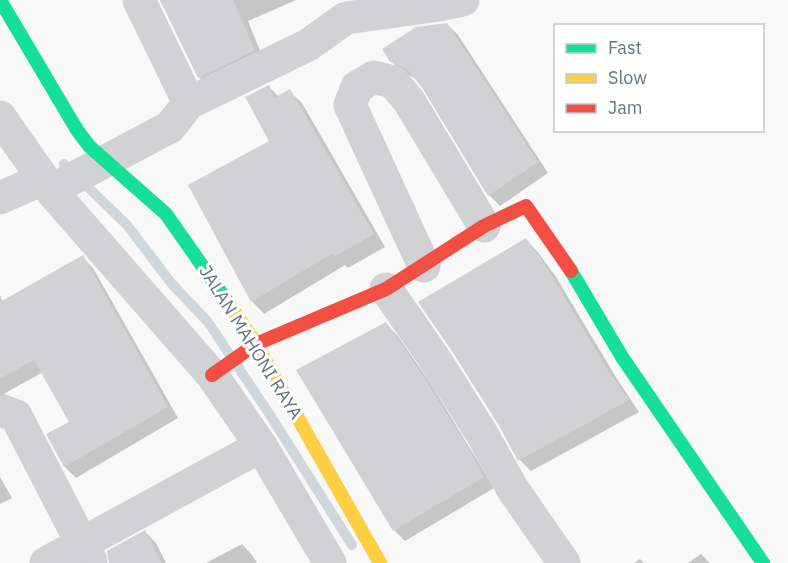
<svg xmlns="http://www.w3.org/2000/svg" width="788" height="563" font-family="'IBM Plex Sans',sans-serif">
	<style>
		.shadow { fill: #0003 }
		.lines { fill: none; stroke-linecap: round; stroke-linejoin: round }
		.stream { stroke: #d0d7db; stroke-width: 10 }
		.building { fill: #d0d2d3 }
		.street { stroke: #d0d2d3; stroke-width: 33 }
		.fast { stroke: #16e098; stroke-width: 14 }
		.slow { stroke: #ffcf43; stroke-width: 14 }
		.jam { stroke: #f24e42; stroke-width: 14 }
		.labels { text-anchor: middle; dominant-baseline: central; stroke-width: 6; stroke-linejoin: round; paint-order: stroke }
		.street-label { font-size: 18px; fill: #637583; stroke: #fff }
	</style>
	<rect width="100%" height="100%" fill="#f8f8f8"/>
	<!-- shadow -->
	<g class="shadow">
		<path d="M160,0H296L248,21L264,61L209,88L199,77Z"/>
		<path d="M447,24L458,35L548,173L500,206L489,195L417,79L403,73L391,61Z"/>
		<path d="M269,87L279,97L289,91L302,103L385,247L348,268L345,265L264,314L252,301L271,141Z"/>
		<path d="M526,240L537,251L556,277L617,379L639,412L531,471L520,460L499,423Z"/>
		<path d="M82,257L93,268L178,418L76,478L65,467L48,435L71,422L43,372L0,396V296L3,302Z"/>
		<path d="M386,324L397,335L429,381L494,488L405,541L394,530Z"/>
		<path d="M0,477L12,498L0,504Z"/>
		<path d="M145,532L156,543L166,563H111Z"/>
		<path d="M242,544L252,555L257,563H206Z"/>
		<path d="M701,554L710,563H688Z"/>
		<path d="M640,559L644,563H634Z"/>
	</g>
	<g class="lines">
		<!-- stream -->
		<path class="stream" d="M64,164L127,225L172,284L208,322L270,415L352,545"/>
	</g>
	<!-- building -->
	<g class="building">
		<path d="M160,0H233L255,50L198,78Z"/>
		<path d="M447,23L538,162L488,196L423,89L407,69L390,62L382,49L416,27Z"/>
		<path d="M269,85L274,98L290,89L374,234L334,257L333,253L251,302L188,185L269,141L245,97Z"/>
		<path d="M526,238L545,264L606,367L629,400L518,461L498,424L450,348L418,302Z"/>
		<path d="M83,255L168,407L64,467L46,434L69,422L34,360L0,379V302Z"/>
		<path d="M386,322L418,368L466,444L484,477L393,531L296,370Z"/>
		<path d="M145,530L162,563H109L107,551Z"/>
	</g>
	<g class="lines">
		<!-- street -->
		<g class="street">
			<path d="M139,0L189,103"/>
			<path d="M0,117L54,194L212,375L261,446L330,563"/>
			<path d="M54,194L68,181L170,127L189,103L308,45L346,18L440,5L463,0"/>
			<path d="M0,198L43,179"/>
			<path d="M424,266L350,105L357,87L374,77L393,82L409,101L484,226"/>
			<path d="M386,289L434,358L482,434L512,488L564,563"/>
			<path d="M0,410L16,416L91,561"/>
			<path d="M46,563L261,446"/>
		</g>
		<!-- fast -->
		<g class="fast">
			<path d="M0,0L77,130L90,147L166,214L229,304"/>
			<path d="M571,271L622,357L763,563"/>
		</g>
		<!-- slow -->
		<path class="slow" d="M229,304L256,344L380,563"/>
		<!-- jam -->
		<path class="jam" d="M212,375L256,344L386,289L484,226L526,206L571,271"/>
	</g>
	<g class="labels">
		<!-- street labels -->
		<g class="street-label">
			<text transform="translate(251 342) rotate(58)">JALAN MAHONI RAYA</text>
		</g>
	</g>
	<!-- legend -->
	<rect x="554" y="24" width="210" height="108" fill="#ffffff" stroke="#c1c8cd" stroke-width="1.5"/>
	<rect x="566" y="44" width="30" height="9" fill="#16e098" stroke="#c1c8cd" stroke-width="1.5"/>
	<text x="608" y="54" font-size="18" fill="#637583">Fast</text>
	<rect x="566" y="74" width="30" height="9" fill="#ffcf43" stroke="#c1c8cd" stroke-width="1.5"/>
	<text x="608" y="84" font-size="18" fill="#637583">Slow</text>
	<rect x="566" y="104" width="30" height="9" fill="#f24e42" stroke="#c1c8cd" stroke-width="1.5"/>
	<text x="608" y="114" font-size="18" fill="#637583">Jam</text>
</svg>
